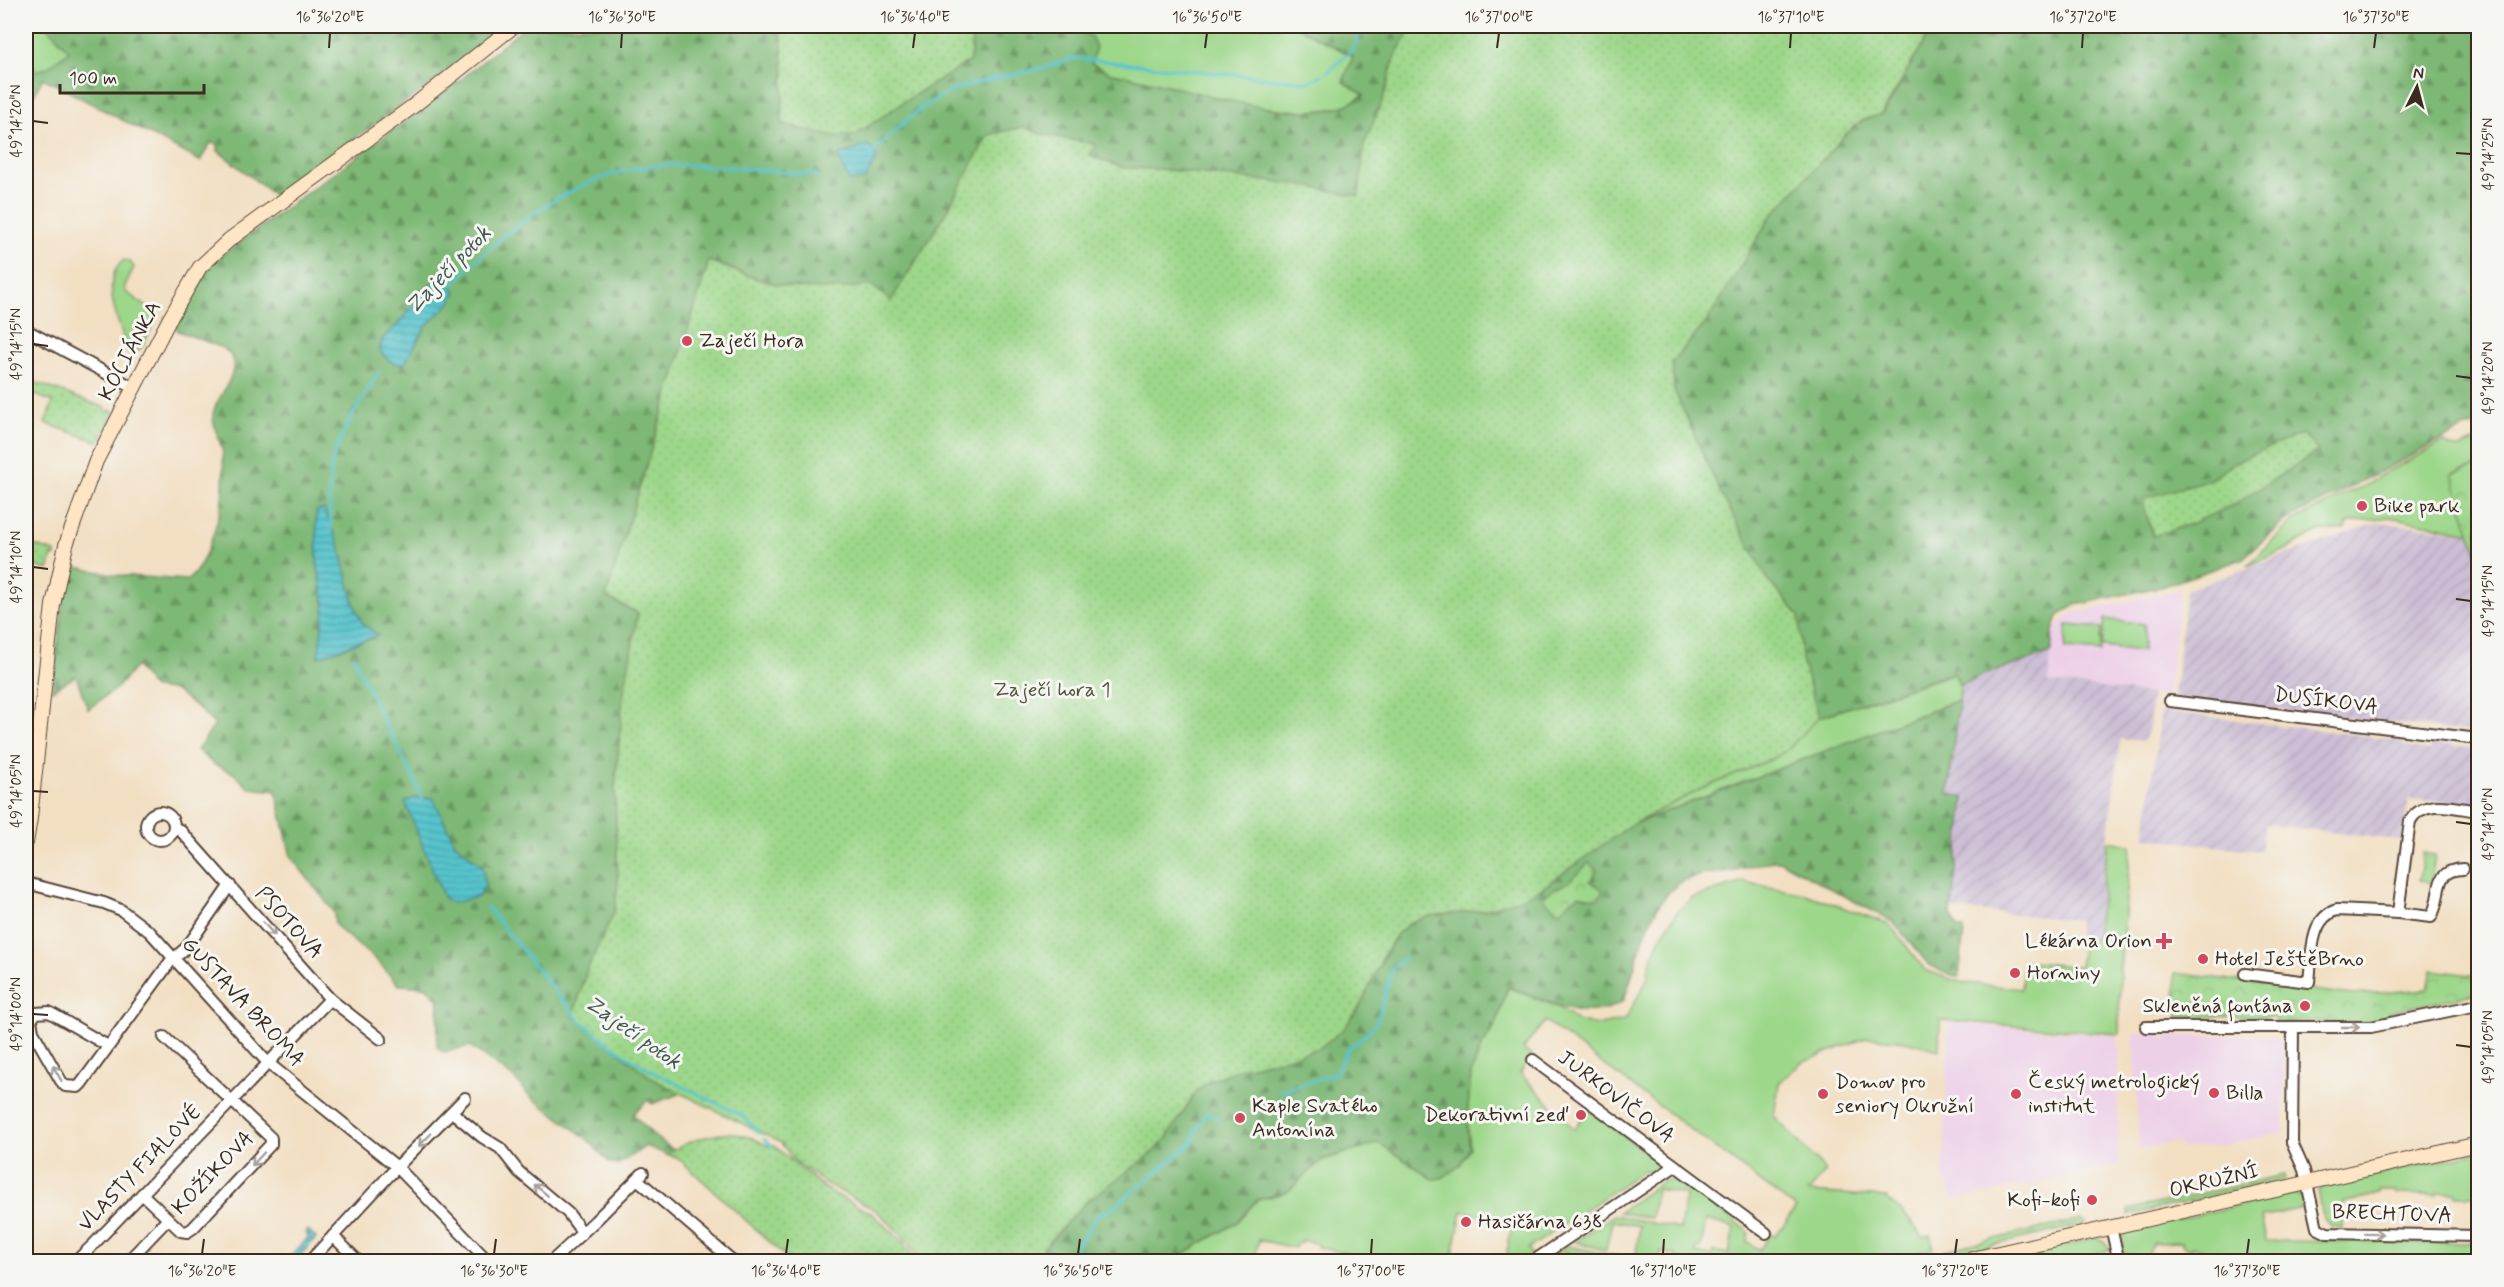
<svg xmlns="http://www.w3.org/2000/svg" width="2504" height="1287" font-family="Mynerve,sans-serif">
	<style>
		.built { fill: #edd0e8 }
		.industrial { fill: url(#industrial-furrows) }
		.grass { fill: #9dd78a; stroke: #6c8054; stroke-width: 1.5; fill-rule: evenodd }
		.forest { fill: url(#forest-firs); stroke: #5c714a; stroke-width: 1.5; fill-rule: evenodd }
		.park { fill: url(#park-crowns); stroke: #6c8054; stroke-width: 1.5 }
		.garden { fill: url(#garden-dots); stroke: #6c8054; stroke-width: 1.5 }
		.water { fill: url(#water-rules); stroke: #497776; stroke-width: 1.5 }
		.lines { fill: none; stroke-linecap: round; stroke-linejoin: round }
		.stream { stroke: #57c4cd; stroke-width: 3 }
		.street-casing { stroke: #564537; stroke-width: 14 }
		.secondary-casing { stroke: #564537; stroke-width: 16 }
		.street { stroke: #fff; stroke-width: 10 }
		.secondary { stroke: #fde5c5; stroke-width: 14 }
		.oneway { stroke: #a79f9a }
		.ticks { fill: none; stroke: #3b2a1e; stroke-width: 2 }
		.poi-dot { fill: #d1495b; stroke: #f6f6f2; stroke-width: 2 }
		.labels { text-anchor: middle; dominant-baseline: central; stroke-width: 6; stroke-linejoin: round; paint-order: stroke }
		.poi-label { font-size: 21px; fill: #3b2a1e; stroke: #f6f6f2; text-anchor: start }
		.street-label { font-size: 21px; fill: #3b2a1e; stroke: #f6f6f2 }
		.park-label { font-size: 21px; fill: #545539; stroke: #f6f6f2 }
		.water-label { font-size: 22px; font-style: italic; fill: #435853; stroke: #f6f6f2 }
		.neatline { fill: none; stroke: #3b2a1e; stroke-width: 2 }
		.ticks-label { font-size: 15px; text-anchor: middle; fill: #3b2a1e }
	</style>
	<defs>
		<pattern id="industrial-furrows" width="10" height="10" patternUnits="userSpaceOnUse" patternTransform="scale(1.5)"><rect width="10" height="10" fill="#ccbed4"/><path d="M-1 1l2-2M0 10L10 0M9 11l2-2" fill="none" stroke="#b0a3b6"/></pattern>
		<pattern id="forest-firs" width="22" height="20" patternUnits="userSpaceOnUse" patternTransform="scale(1.5)"><rect width="22" height="20" fill="#7eb876"/><path d="M5 1l3.5 6h-7zM16 11l3.5 6h-7z" fill="#689660"/></pattern>
		<pattern id="park-crowns" width="20" height="18" patternUnits="userSpaceOnUse" patternTransform="scale(1.5)"><rect width="20" height="18" fill="#9dd78a"/><path d="M2 6a3 3 0 1 1 6 0M12 15a3 3 0 1 1 6 0" fill="none" stroke="#88b977"/></pattern>
		<pattern id="garden-dots" width="8" height="8" patternUnits="userSpaceOnUse" patternTransform="scale(1.5)"><rect width="8" height="8" fill="#9dd78a"/><path d="M2 2h.1M6 6h.1" fill="none" stroke="#88b977" stroke-width="1.8" stroke-linecap="round"/></pattern>
		<pattern id="water-rules" width="6" height="5" patternUnits="userSpaceOnUse" patternTransform="scale(1.5)"><rect width="6" height="5" fill="#57c4cd"/><path d="M0 2.5h6" fill="none" stroke="#499fa6"/></pattern>
	</defs>
	<rect width="100%" height="100%" fill="#f6f6f2"/>
	<filter id="ink" filterUnits="userSpaceOnUse"><feTurbulence type="fractalNoise" baseFrequency=".0167" numOctaves="2"/><feDisplacementMap in="SourceGraphic" scale="12" xChannelSelector="R" yChannelSelector="G"/><feConvolveMatrix kernelMatrix="1 2 1 2 8 2 1 2 1" color-interpolation-filters="sRGB"/></filter>
	<filter id="wash" filterUnits="userSpaceOnUse"><feTurbulence type="fractalNoise" baseFrequency=".008" numOctaves="4" result="noise"/><feDisplacementMap in="SourceGraphic" scale="24" xChannelSelector="R" yChannelSelector="G"/><feGaussianBlur stdDeviation="1.35" result="paint"/><feColorMatrix in="noise" values="0 0 0 0 0 0 0 0 0 0 0 0 0 0 0 0 0 1.4 0 .05"/><feComposite in="paint" operator="in"/></filter>
	<g filter="url(#wash)">
		<rect width="100%" height="100%" fill="#f2dfc2"/>
		<!-- built -->
		<g class="built">
			<path d="M2180,590L2168,696L2047,682L2053,631L2070,614Z"/>
			<path d="M1949,1023L2118,1036L2119,1165L1954,1200L1943,1175Z"/>
			<path d="M2134,1033H2164V1040L2171,1036H2271L2279,1039L2283,1044L2284,1051V1132L2231,1144L2180,1149L2178,1142L2139,1149Z"/>
		</g>
		<!-- industrial -->
		<g class="industrial">
			<path d="M2378,522L2471,533L2478,557V733L2174,697L2186,590Z"/>
			<path d="M2051,653L2048,682L2152,694L2149,728L2144,741L2120,739L2095,937L2077,935L2079,920L1952,909L1964,797L1948,794L1960,686L1983,675Z"/>
			<path d="M2161,711L2400,740V742L2404,743V746L2430,751L2431,743L2478,749V805L2408,799L2403,841L2265,824L2261,851L2145,838Z"/>
		</g>
		<!-- grass -->
		<g class="grass">
			<path d="M26,26H47L70,51L48,68L36,71L26,65Z"/>
			<path d="M1081,26H1295L1353,56L1364,95C1358,98 1351,104 1344,106C1282,126 1175,82 1110,73L1091,63Z"/>
			<path d="M124,260L130,262L134,267L125,286V291L158,315L143,346L133,355L128,352C121,326 97,281 124,260Z"/>
			<path d="M2477,431L2478,466L2452,474L2471,533L2390,517L2349,522L2344,529L2318,532L2285,550L2247,566L2293,521L2347,493L2365,486L2381,475L2444,442C2456,453 2464,447 2477,440Z"/>
			<path d="M2105,619L2145,624L2142,651L2102,647Z"/>
			<path d="M2067,625L2102,628L2100,652L2065,649Z"/>
			<path d="M1955,673L1960,686L1959,700L1631,825L1701,789L1774,758L1787,750L1819,717Z"/>
			<path d="M2108,841L2131,845L2120,969L2119,1034L1940,1020L1939,1050L1905,1041L1868,1037L1801,1063L1779,1083L1774,1116L1826,1171L1808,1192L1887,1197L1886,1199L1904,1213L1923,1237L1930,1235L1934,1248L1877,1262H1688L1676,1258V1255L1661,1252L1659,1261H1595V1258L1567,1252L1565,1261H1546L1568,1246L1635,1260L1640,1226L1612,1221L1606,1250L1575,1242L1614,1215L1680,1229L1686,1195L1657,1189L1651,1218L1619,1212L1665,1180L1685,1184L1749,1232L1747,1241L1759,1250L1771,1234L1775,1237L1796,1208L1545,1021L1523,1049L1532,1056L1520,1073L1574,1129L1588,1109L1652,1157L1656,1165L1653,1172L1648,1175L1644,1170L1528,1249L1532,1255C1523,1260 1518,1264 1508,1258L1507,1251L1513,1222L1462,1211L1453,1254L1461,1256L1460,1261H1395L1378,1257L1377,1260L1317,1247L1318,1244L1302,1240L1301,1243H1297L1295,1248L1259,1240L1254,1261L1174,1262L1186,1252L1236,1223L1257,1200L1287,1192L1322,1160L1379,1143L1433,1179L1442,1178L1459,1166L1470,1148L1467,1118L1471,1074L1480,1049L1496,1024L1508,987L1560,1008L1579,1022L1600,1025L1625,1020L1647,980L1650,963L1662,935L1678,911L1692,898L1743,882L1805,894L1889,924L1925,970L1959,982L2021,989L2024,961L2079,967L2083,939H2096ZM1706,1220L1734,1228L1729,1254L1713,1251L1712,1256L1696,1253L1697,1247H1701Z"/>
			<path d="M2478,1152V1196H2456L2455,1192H2437L2436,1195L2396,1194V1191H2379V1194L2343,1203L2342,1228L2330,1226L2323,1217L2318,1191L2323,1187Z"/>
			<path d="M2284,1175L2285,1180L2129,1215L2128,1210Z"/>
			<path d="M2291,1194L2300,1195L2307,1207L2261,1217L2266,1241L2478,1243V1261H2223L2207,1255L2208,1252L2192,1246L2191,1249L2183,1246L2181,1242L2153,1243L2146,1261H2133L2123,1250L2122,1234L2126,1231Z"/>
			<path d="M2080,1220L2084,1221L2085,1224L1951,1255L1944,1250Z"/>
			<path d="M2095,1238L2105,1241L2110,1250L2073,1259V1261L1987,1262Z"/>
		</g>
		<!-- forest -->
		<g class="forest">
			<path d="M47,26H315L327,29L388,35L398,26H503L449,71L275,196L217,150L219,147L211,142L200,161L43,78L26,110V65L36,71L47,68L69,51Z"/>
			<path d="M525,26H770L781,35L784,73L849,136L857,134L905,101L970,61L973,26H1081L1082,33L1091,36L1096,47L1091,63L1110,73C1176,82 1281,126 1344,106C1351,104 1358,98 1364,95L1343,82L1353,56L1295,26H1413L1395,56L1383,100L1365,144L1359,197L1294,184L1158,169L1124,168L1090,156L1095,144L1040,134L1024,127L988,135L947,211L891,302L871,285C837,291 794,291 761,280C743,275 727,266 709,261L606,597L638,613L623,698L615,789L618,882L615,910L588,968L573,1016L656,1081L682,1093L652,1104L648,1100L633,1114L655,1137L674,1150L667,1155L646,1146L619,1164L610,1163L586,1138L528,1095L515,1079L470,1046L443,1052L437,1047L439,1001L427,987L399,985L376,960L341,931L335,924L334,912L291,857L276,791L249,788L233,773L215,765L197,750L215,725L199,709L174,690L153,688L136,666L117,688L88,709L76,676L52,690L66,577L72,566L114,575L187,580C202,572 215,532 219,515C224,497 224,473 223,455C222,441 212,428 213,414C216,395 250,366 223,348L178,331L176,327L210,266L222,255L456,84Z"/>
			<path d="M1933,26H2478V425L2465,428L2286,520L2242,559L2164,586L2075,605L2058,616L2053,631L2051,653L1983,675L1960,686L1954,673L1819,717L1802,661L1799,616L1768,580L1721,494L1674,390L1672,362L1708,320L1770,216L1846,134L1863,120L1883,114ZM2243,458L2193,523L2152,535L2143,499L2211,479Z"/>
			<path d="M1959,700L1948,794L1964,797L1951,915L1958,928L1964,929L1959,977L1943,972L1928,964L1893,922L1780,861C1759,861 1754,866 1735,870C1718,873 1701,873 1685,880C1648,897 1637,965 1624,1000C1590,1027 1543,999 1508,987L1496,1024L1480,1049L1471,1074L1467,1118L1470,1148L1459,1166L1442,1178L1433,1179L1379,1143L1322,1160L1287,1192L1257,1200L1236,1223L1186,1252L1174,1261L1031,1262L1087,1201L1150,1155L1166,1139L1195,1093L1209,1081L1242,1068L1291,1057L1344,1029L1397,934L1411,922L1429,916L1484,910L1545,886L1631,825Z"/>
		</g>
		<!-- park -->
		<g class="park">
			<path d="M2478,466V557L2452,474Z"/>
			<path d="M2423,853L2435,855L2431,883L2419,881Z"/>
			<path d="M1589,863L1597,871L1590,881L1603,890L1598,899L1579,895L1559,911L1542,898L1554,889L1566,884Z"/>
			<path d="M2432,970L2478,976V993L2388,1012V1018L2366,1022H2276L2275,1016L2178,1017L2175,973L2353,995L2428,989Z"/>
		</g>
		<!-- garden -->
		<g class="garden">
			<path d="M770,26H973L970,61L905,101L857,134C832,141 805,129 782,123L784,73L781,35Z"/>
			<path d="M1413,26H1933L1882,114L1863,120L1846,134L1771,216L1708,320L1672,362L1674,390L1721,494L1768,580L1799,616L1802,661L1819,717L1787,750L1774,758L1701,789L1631,825L1545,886L1523,898L1484,910L1429,916L1411,922L1397,934L1385,953L1360,1006L1344,1029L1319,1048L1291,1057L1242,1068L1209,1081L1195,1093L1166,1139L1150,1155L1087,1201L1031,1261H921L904,1237L876,1210L827,1184L796,1162L780,1142L656,1081L573,1016L588,968L615,910L618,882L615,789L623,698L638,613L606,597L709,261C726,267 744,275 761,280C794,291 837,291 871,285L891,301L947,211L988,135L1024,127L1040,134L1095,144L1090,156L1124,168L1158,169L1294,184L1359,196L1364,144L1383,100L1395,56Z"/>
			<path d="M26,379L106,408L104,411L107,413L109,410L114,411L99,442L45,423L53,402L26,391Z"/>
			<path d="M2302,434L2318,451L2237,503L2193,523L2153,536L2142,499L2211,479L2243,458Z"/>
			<path d="M26,543L55,552V557L52,556L48,570L26,563Z"/>
			<path d="M732,1133L752,1138L770,1147L773,1145L827,1190L873,1214L903,1242L916,1261H790L677,1157L667,1155C687,1140 708,1135 732,1133Z"/>
		</g>
		<!-- water -->
		<g class="water">
			<path d="M868,145L877,157L865,180L849,181L838,156Z"/>
			<path d="M444,282L454,288L455,293L451,302L426,326L405,363C394,367 385,359 380,350L382,339L397,325L431,285Z"/>
			<path d="M324,509L340,547L354,604L363,624L378,635L318,657L325,605L317,561L316,511Z"/>
			<path d="M414,798H433L455,843L483,867L485,886L478,897L452,903L444,898L405,802Z"/>
			<path d="M308,1230L316,1238L295,1261H286L309,1237L305,1233Z"/>
		</g>
		<g class="lines">
			<!-- stream -->
			<g class="stream">
				<path d="M1359,26L1360,32"/>
				<path d="M1328,72L1351,51L1359,37"/>
				<path d="M871,154C899,126 930,95 969,85C1004,75 1039,72 1073,58L1307,82L1322,75"/>
				<path d="M450,287C507,226 583,166 671,165C719,164 769,172 817,175"/>
				<path d="M331,529C330,507 327,481 333,459C342,428 363,399 379,372"/>
				<path d="M354,656C372,706 403,750 423,800"/>
				<path d="M487,907L577,1018L610,1045L651,1071L741,1115L759,1133"/>
				<path d="M1278,1092L1335,1074L1348,1048L1361,1039L1377,1022L1392,969L1405,957"/>
				<path d="M764,1139L771,1146"/>
				<path d="M1065,1262L1098,1215L1110,1210L1192,1143L1197,1128L1207,1112L1217,1118"/>
			</g>
		</g>
	</g>
	<g filter="url(#ink)">
		<g class="lines">
			<defs>
				<g id="street">
					<path d="M26,330L134,388"/>
					<path d="M2170,701L2478,739"/>
					<circle cx="160" cy="826" r="14"/>
					<path d="M174,828L180,830L330,999L381,1039"/>
					<path d="M26,883L104,903L121,910L150,932L268,1063L397,1167L489,1262"/>
					<path d="M2398,913L2431,917C2444,896 2430,870 2463,869"/>
					<path d="M2245,974L2309,982C2312,958 2309,918 2337,910L2398,913L2410,821C2424,797 2455,808 2478,811"/>
					<path d="M2146,1027H2371L2478,1005"/>
					<path d="M2293,1027L2292,1143L2304,1170L2317,1228L2327,1233L2478,1236"/>
					<path d="M108,1046L49,1012L36,1013L31,1020L33,1032L61,1081L65,1086L78,1087L81,1084L170,962L187,947L230,885"/>
					<path d="M1533,1060L1766,1233"/>
					<path d="M452,1112L482,1137L500,1148L519,1172L568,1213L582,1232"/>
					<path d="M637,1179L734,1262"/>
					<path d="M142,1194L181,1231L187,1232L193,1228L271,1144V1138L164,1037"/>
					<path d="M2111,1227L2119,1262"/>
					<path d="M333,1236L359,1262"/>
					<path d="M75,1262L92,1246L330,999"/>
					<path d="M127,1262L168,1219"/>
					<path d="M309,1262L397,1167L465,1098"/>
					<path d="M551,1262L595,1221L643,1173"/>
					<path d="M1532,1262L1675,1166"/>
				</g>
				<g id="secondary">
					<path d="M26,843L30,818L53,605L66,545L96,461L169,320L200,267L229,240L412,107L514,26"/>
					<path d="M1959,1262L2478,1144"/>
				</g>
			</defs>
			<!-- street casing -->
			<use href="#street" class="street-casing"/>
			<!-- secondary casing -->
			<use href="#secondary" class="secondary-casing"/>
			<!-- street -->
			<use href="#street" class="street"/>
			<!-- secondary -->
			<use href="#secondary" class="secondary"/>
		</g>
		<!-- one-way arrows -->
		<defs><path id="oneway-shaft" d="M-6 0H5M1.5-3L5.5 0L1.5 3" fill="none" stroke-width="1.6" stroke-linecap="round" stroke-linejoin="round" transform="scale(1.5)"/></defs>
		<g class="oneway">
			<use href="#oneway-shaft" transform="translate(269 929) rotate(48)"/>
			<use href="#oneway-shaft" transform="translate(2351 1027)"/>
			<use href="#oneway-shaft" transform="translate(57 1073) rotate(-120)"/>
			<use href="#oneway-shaft" transform="translate(425 1140) rotate(134)"/>
			<use href="#oneway-shaft" transform="translate(258 1159) rotate(133)"/>
			<use href="#oneway-shaft" transform="translate(541 1190) rotate(-140)"/>
			<use href="#oneway-shaft" transform="translate(2374 1234) rotate(1)"/>
		</g>
	</g>
	<!-- ticks -->
	<path class="ticks" d="M329,48L330,33M621,48L622,33M913,48L915,33M1205,48L1207,33M1497,48L1499,33M1790,48L1791,33M2082,48L2083,33M2374,48L2376,33M33,121L48,123M2456,153L2471,154M33,344L48,346M2456,376L2471,378M33,567L48,569M2456,599L2471,601M33,791L48,792M2456,822L2471,824M33,1014L48,1015M2456,1045L2471,1047M202,1254L204,1239M494,1254L496,1239M786,1254L788,1239M1078,1254L1080,1239M1371,1254L1372,1239M1663,1254L1664,1239M1955,1254L1957,1239M2247,1254L2249,1239"/>
	<!-- markers -->
	<g class="poi-dot">
		<circle cx="687" cy="341" r="6"/>
		<circle cx="2362" cy="506" r="6"/>
		<path d="M2161 932h6v6h6v6h-6v6h-6v-6h-6v-6h6z"/>
		<circle cx="2203" cy="959" r="6"/>
		<circle cx="2015" cy="973" r="6"/>
		<circle cx="2305" cy="1006" r="6"/>
		<circle cx="2214" cy="1093" r="6"/>
		<circle cx="1823" cy="1094" r="6"/>
		<circle cx="2016" cy="1094" r="6"/>
		<circle cx="1581" cy="1115" r="6"/>
		<circle cx="1240" cy="1118" r="6"/>
		<circle cx="2092" cy="1200" r="6"/>
		<circle cx="1466" cy="1222" r="6"/>
	</g>
	<g class="labels">
		<!-- poi labels -->
		<g class="poi-label">
			<text x="699" y="341">Zaječí Hora</text>
			<text x="2374" y="506">Bike park</text>
			<text x="2152" y="941" text-anchor="end">Lékárna Orion</text>
			<text x="2215" y="959">Hotel JeštěBrno</text>
			<text x="2027" y="973">Horniny</text>
			<text x="2293" y="1006" text-anchor="end">Skleněná fontána</text>
			<text x="1835" y="1082">Domov pro<tspan x="1835" dy="24">seniory Okružní</tspan></text>
			<text x="2028" y="1082">Český metrologický<tspan x="2028" dy="24">institut</tspan></text>
			<text x="2226" y="1093">Billa</text>
			<text x="1252" y="1106">Kaple Svatého<tspan x="1252" dy="24">Antonína</tspan></text>
			<text x="1569" y="1115" text-anchor="end">Dekorativní zeď</text>
			<text x="2080" y="1200" text-anchor="end">Kofi-kofi</text>
			<text x="1478" y="1222">Hasičárna 638</text>
		</g>
		<!-- street labels -->
		<g class="street-label">
			<text transform="translate(130 351) rotate(-62)">KOCIÁNKA</text>
			<text transform="translate(2326 701) rotate(7)">DUSÍKOVA</text>
			<text transform="translate(289 923) rotate(48)">PSOTOVA</text>
			<text transform="translate(243 1002) rotate(47)">GUSTAVA BROMA</text>
			<text transform="translate(1616 1097) rotate(37)">JURKOVIČOVA</text>
			<text transform="translate(140 1168) rotate(-46)">VLASTY FIALOVÉ</text>
			<text transform="translate(213 1173) rotate(-46)">KOŽÍKOVA</text>
			<text transform="translate(2214 1181) rotate(-13)">OKRUŽNÍ</text>
			<text transform="translate(2392 1214) rotate(2)">BRECHTOVA</text>
		</g>
		<!-- park labels -->
		<g class="park-label">
			<text x="1052" y="690">Zaječí hora 1</text>
		</g>
		<!-- water labels -->
		<g class="water-label">
			<text transform="translate(449 270) rotate(-46)">Zaječí potok</text>
			<text transform="translate(633 1033) rotate(35)">Zaječí potok</text>
		</g>
	</g>
	<!-- margin -->
	<rect width="2504" height="1287" fill="none" stroke="#f6f6f2" stroke-width="66"/>
	<!-- north arrow -->
	<g transform="translate(2417 87) rotate(6)" stroke="#f6f6f2" stroke-width="4.5" paint-order="stroke">
	<path d="M0-4.5L10 22L0 15L-10 22Z" fill="#3b2a1e"/>
	<text y="-9" font-size="16" font-weight="bold" text-anchor="middle" fill="#3b2a1e">N</text>
	</g>
	<!-- scale -->
	<path d="M60 84v9h144v-9" fill="none" stroke="#3b2a1e" stroke-width="3"/>
	<text x="69" y="84" font-size="18" fill="#3b2a1e" stroke="#f6f6f2" stroke-width="4.5" paint-order="stroke">100 m</text>
	<rect x="33" y="33" width="2438" height="1221" class="neatline"/>
	<g class="ticks-label">
		<text x="330" y="22">16°36'20"E</text>
		<text x="622" y="22">16°36'30"E</text>
		<text x="915" y="22">16°36'40"E</text>
		<text x="1207" y="22">16°36'50"E</text>
		<text x="1499" y="22">16°37'00"E</text>
		<text x="1791" y="22">16°37'10"E</text>
		<text x="2083" y="22">16°37'20"E</text>
		<text x="2376" y="22">16°37'30"E</text>
		<text transform="translate(16 121) rotate(-90)" y="5">49°14'20"N</text>
		<text transform="translate(2488 154) rotate(-90)" y="5">49°14'25"N</text>
		<text transform="translate(16 344) rotate(-90)" y="5">49°14'15"N</text>
		<text transform="translate(2488 378) rotate(-90)" y="5">49°14'20"N</text>
		<text transform="translate(16 567) rotate(-90)" y="5">49°14'10"N</text>
		<text transform="translate(2488 601) rotate(-90)" y="5">49°14'15"N</text>
		<text transform="translate(16 791) rotate(-90)" y="5">49°14'05"N</text>
		<text transform="translate(2488 824) rotate(-90)" y="5">49°14'10"N</text>
		<text transform="translate(16 1014) rotate(-90)" y="5">49°14'00"N</text>
		<text transform="translate(2488 1047) rotate(-90)" y="5">49°14'05"N</text>
		<text x="202" y="1276">16°36'20"E</text>
		<text x="494" y="1276">16°36'30"E</text>
		<text x="786" y="1276">16°36'40"E</text>
		<text x="1078" y="1276">16°36'50"E</text>
		<text x="1371" y="1276">16°37'00"E</text>
		<text x="1663" y="1276">16°37'10"E</text>
		<text x="1955" y="1276">16°37'20"E</text>
		<text x="2247" y="1276">16°37'30"E</text>
	</g>
</svg>
